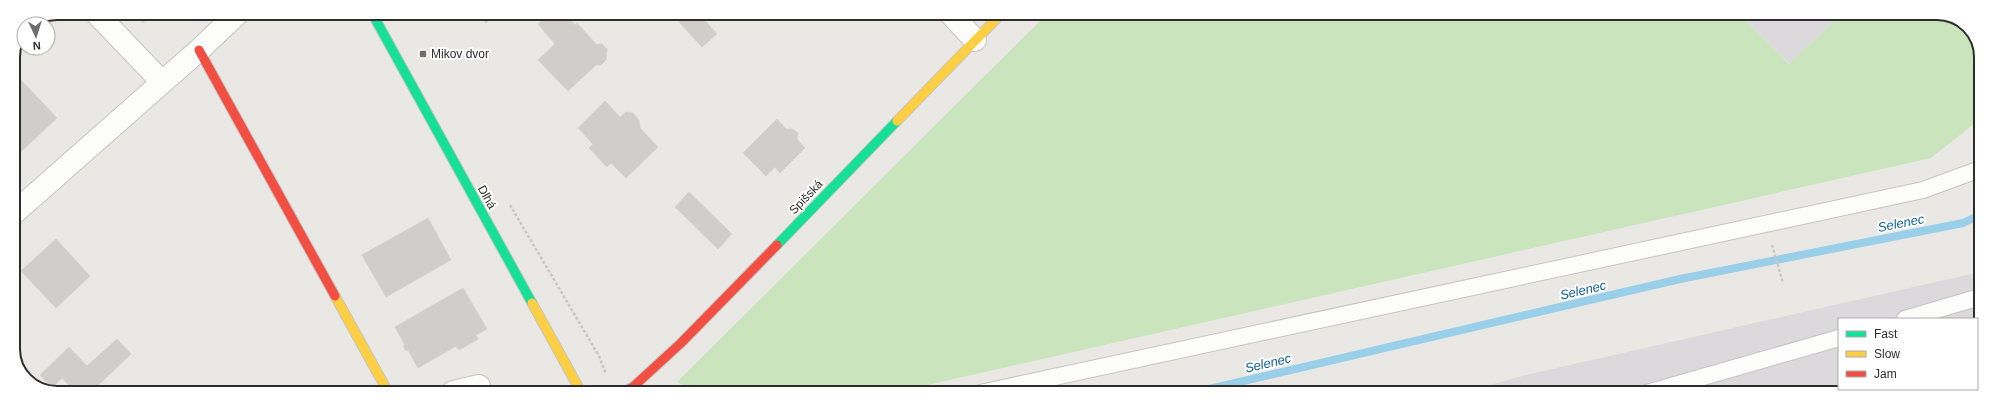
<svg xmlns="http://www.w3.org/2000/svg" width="1994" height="406" font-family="Helvetica,sans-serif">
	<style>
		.industrial { fill: #dbd9db }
		.green { fill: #cae5be }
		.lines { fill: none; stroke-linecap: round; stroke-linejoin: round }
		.stream { stroke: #9acfea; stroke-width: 8 }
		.building { fill: #cfceca; stroke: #d5d4d0 }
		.lane-casing { stroke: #c4c4c4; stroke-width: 18 }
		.street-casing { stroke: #c4c4c4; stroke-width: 24 }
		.fast-casing { stroke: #c4c4c4; stroke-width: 11 }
		.slow-casing { stroke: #c4c4c4; stroke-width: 11 }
		.jam-casing { stroke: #c4c4c4; stroke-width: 11 }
		.path { stroke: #c8c8c8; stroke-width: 2.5; stroke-dasharray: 3 2; stroke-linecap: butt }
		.lane { stroke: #fcfcfb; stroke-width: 16 }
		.street { stroke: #fcfcfb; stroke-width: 22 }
		.fast { stroke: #16e098; stroke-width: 9 }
		.slow { stroke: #ffcf43; stroke-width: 9 }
		.jam { stroke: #f24e42; stroke-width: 9 }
		.poi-dot { fill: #6f6e6d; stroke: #fff; stroke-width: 1.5 }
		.labels { text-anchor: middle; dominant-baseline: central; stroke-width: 4; stroke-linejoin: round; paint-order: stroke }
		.poi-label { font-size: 12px; fill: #2d2d2d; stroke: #fff; text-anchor: start }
		.street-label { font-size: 12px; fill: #2d2d2d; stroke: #fff }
		.water-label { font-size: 13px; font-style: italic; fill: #11629d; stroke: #fff }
		.rim { fill: none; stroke: #2d2d2d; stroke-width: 2 }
	</style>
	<rect width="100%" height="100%" fill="#eae8e4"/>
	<!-- industrial -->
	<g class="industrial">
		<path d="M1739,14H1841L1789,64Z"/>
		<path d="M1980,272V358L1977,363V319H1839V389H1948L1938,393H1461L1526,375Z"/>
	</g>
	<!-- green -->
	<path class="green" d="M1048,13L1739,14L1789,64L1841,14H1946L1950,16L1973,43L1974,124L1931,158L892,393L694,392L677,382Z"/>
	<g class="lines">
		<!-- stream -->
		<path class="stream" d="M1192,393L1680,279L1963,223L1980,215"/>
	</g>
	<!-- building -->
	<g class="building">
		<path d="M137,13H153L143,23L136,14Z"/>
		<path d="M476,13H497L486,23Z"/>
		<path d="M550,13H564L575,25L577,23L596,44H602L607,49L606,60L601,65H596L568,91L538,60L555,44L538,24Z"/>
		<path d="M687,13H698L717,34L702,47L678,21Z"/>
		<path d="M21,80L57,118L13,159V87Z"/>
		<path d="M605,101L620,117L626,112L633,113L639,120L640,128L658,147L626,178L611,163L607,167L589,148L593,144L578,128Z"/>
		<path d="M777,119L786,129H792L798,133L797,139L805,148L780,173L775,167L766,176L743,153Z"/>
		<path d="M689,192L732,234L718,249L675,207Z"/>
		<path d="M428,218L451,260L386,297L362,255Z"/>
		<path d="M56,239L90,276L56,308L21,271Z"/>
		<path d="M463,288L487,329L476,335L478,339L459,350L456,346L418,368L408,350L406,351L403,346L405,345L395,327Z"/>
		<path d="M1980,333V358L1977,363V334Z"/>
		<path d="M117,339L131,354L91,392H75L62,378L52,388L40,375L69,347L87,366Z"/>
		<path d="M1791,389L1793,393H1779Z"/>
		<path d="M1872,389H1948L1938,393H1873Z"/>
	</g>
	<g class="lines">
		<defs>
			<g id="lane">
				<path d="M1905,319L1980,297"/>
				<path d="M980,393L1923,190L1980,169"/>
				<path d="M1647,393L1839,338"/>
			</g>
			<g id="street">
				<path d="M96,13L162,82"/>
				<path d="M950,13L975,40"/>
				<path d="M13,214L199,50L238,13"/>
				<path d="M453,392L479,386"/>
			</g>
			<g id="fast">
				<path d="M372,13L532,303"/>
				<path d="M777,245L897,121"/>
			</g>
			<g id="slow">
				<path d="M897,121L1002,13"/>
				<path d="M335,296L388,392"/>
				<path d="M532,303L581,392"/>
			</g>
			<g id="jam">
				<path d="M199,50L335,296"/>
				<path d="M623,392L633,387L681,343L777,245"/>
			</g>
		</defs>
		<!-- lane casing -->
		<use href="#lane" class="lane-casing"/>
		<!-- street casing -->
		<use href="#street" class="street-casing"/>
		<!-- fast casing -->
		<use href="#fast" class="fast-casing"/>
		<!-- slow casing -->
		<use href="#slow" class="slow-casing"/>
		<!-- jam casing -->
		<use href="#jam" class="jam-casing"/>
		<!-- path -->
		<g class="path">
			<path d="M510,205L599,356L606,374"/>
			<path d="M1772,245L1783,283"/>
		</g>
		<!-- lane -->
		<use href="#lane" class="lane"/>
		<!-- street -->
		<use href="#street" class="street"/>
		<!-- fast -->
		<use href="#fast" class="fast"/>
		<!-- slow -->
		<use href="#slow" class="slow"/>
		<!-- jam -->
		<use href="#jam" class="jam"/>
	</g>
	<!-- markers -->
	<rect class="poi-dot" x="419" y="50" width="8" height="8" rx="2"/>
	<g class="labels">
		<!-- poi labels -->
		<g class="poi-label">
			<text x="431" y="54">Mikov dvor</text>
		</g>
		<!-- street labels -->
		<g class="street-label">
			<text transform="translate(487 197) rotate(61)">Dlhá</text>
			<text transform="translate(806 197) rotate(-46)">Spišská</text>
		</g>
		<!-- water labels -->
		<g class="water-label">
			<text transform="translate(1901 223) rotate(-11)">Selenec</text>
			<text transform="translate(1583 290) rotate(-13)">Selenec</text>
			<text transform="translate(1268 363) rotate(-13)">Selenec</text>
		</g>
	</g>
	<!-- crop -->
	<path d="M0 0H1994V406H0ZM57 20H1937A37 37 0 0 1 1974 57V349A37 37 0 0 1 1937 386H57A37 37 0 0 1 20 349V57A37 37 0 0 1 57 20Z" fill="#fff" fill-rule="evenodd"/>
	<path class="rim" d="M57 20H1937A37 37 0 0 1 1974 57V349A37 37 0 0 1 1937 386H57A37 37 0 0 1 20 349V57A37 37 0 0 1 57 20Z"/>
	<!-- legend -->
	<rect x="1838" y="318" width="140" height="72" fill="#ffffff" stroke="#ababab"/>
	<rect x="1846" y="331" width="20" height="6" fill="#16e098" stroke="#ababab"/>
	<text x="1874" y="338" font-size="12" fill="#2d2d2d">Fast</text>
	<rect x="1846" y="351" width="20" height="6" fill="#ffcf43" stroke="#ababab"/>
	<text x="1874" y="358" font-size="12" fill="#2d2d2d">Slow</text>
	<rect x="1846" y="371" width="20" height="6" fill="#f24e42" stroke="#ababab"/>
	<text x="1874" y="378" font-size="12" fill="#2d2d2d">Jam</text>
	<!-- north arrow -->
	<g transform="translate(36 36) rotate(176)"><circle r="19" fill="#ffffff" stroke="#ababab"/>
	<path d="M0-3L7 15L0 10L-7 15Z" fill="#6f6e6d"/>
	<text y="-6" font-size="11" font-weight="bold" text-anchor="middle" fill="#2d2d2d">N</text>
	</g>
</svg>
